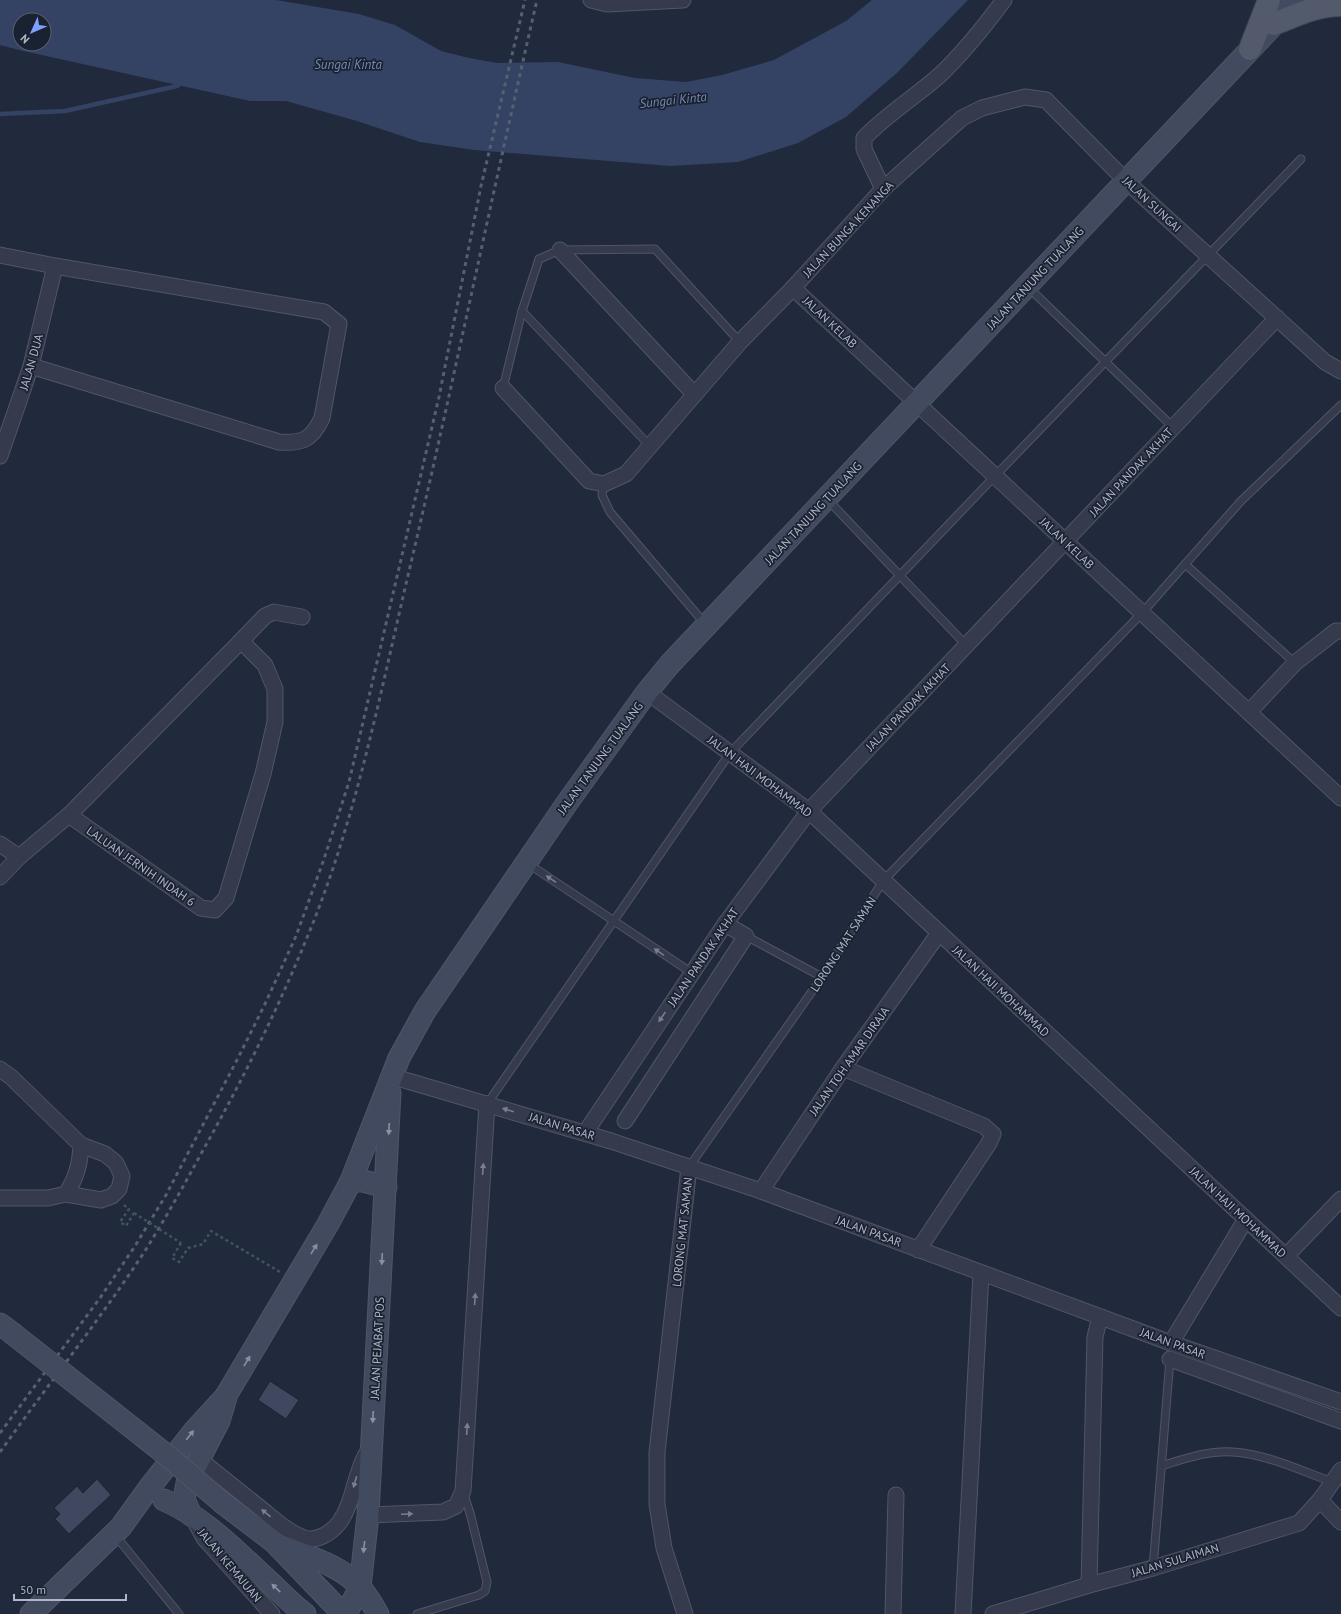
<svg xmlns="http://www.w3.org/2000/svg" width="1341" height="1614" font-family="'PT Sans',sans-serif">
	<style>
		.water { fill: #344264; fill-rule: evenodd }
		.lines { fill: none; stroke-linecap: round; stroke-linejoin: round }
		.stream { stroke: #344264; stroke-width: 4.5 }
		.building { fill: #3f485e; stroke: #1c2332 }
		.lane-casing { stroke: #505667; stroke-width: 9 }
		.street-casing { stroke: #505667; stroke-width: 17 }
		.secondary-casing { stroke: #505667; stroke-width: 23 }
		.primary-casing { stroke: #3e4555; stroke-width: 24 }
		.path { stroke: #41545a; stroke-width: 2.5; stroke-dasharray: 3 3; stroke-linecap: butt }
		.lane { stroke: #353b4c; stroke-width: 7 }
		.street { stroke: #353b4c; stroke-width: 15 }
		.secondary { stroke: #424a5f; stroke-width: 21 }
		.primary { stroke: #525a6c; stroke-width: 22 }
		.rail { stroke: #565f73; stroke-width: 3; stroke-dasharray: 4 4; stroke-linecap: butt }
		.secondary-bridge-casing { stroke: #505667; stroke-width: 23; stroke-linecap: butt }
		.path-bridge { stroke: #41545a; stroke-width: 2.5; stroke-dasharray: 3 3; stroke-linecap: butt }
		.secondary-bridge { stroke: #424a5f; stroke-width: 21 }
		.oneway { fill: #797f90 }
		.oneway2 { fill: #8a90a3 }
		.labels { text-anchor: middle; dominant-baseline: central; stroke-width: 3.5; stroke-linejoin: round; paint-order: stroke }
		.street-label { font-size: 12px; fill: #b0b6c8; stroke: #1a2130 }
		.water-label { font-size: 13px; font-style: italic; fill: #7688b2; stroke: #1a2130 }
	</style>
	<rect width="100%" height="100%" fill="#21293c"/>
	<!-- water -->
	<path class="water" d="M0,0H276L359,14L395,25L441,51L469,58L497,63L558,62L635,78L686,82L722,75L774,60L846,21L872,0H968L898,72L846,117L798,143L738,162L670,166L474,150L420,142L357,121L286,101H250L19,50L0,45ZM20,20H44V44H20Z"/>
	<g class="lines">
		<!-- stream -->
		<path class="stream" d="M0,114L65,111L177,86L182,82"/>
	</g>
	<!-- building -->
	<g class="building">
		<path d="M270,1381L299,1400L286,1419L258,1400Z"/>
		<path d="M97,1479L111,1495L69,1534L55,1519L60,1514L54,1508L77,1486L83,1493Z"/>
	</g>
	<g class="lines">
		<defs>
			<g id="lane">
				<path d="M1028,287L1173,427"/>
				<path d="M522,311L650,446"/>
				<path d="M503,388L522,311L539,259L560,250L655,249L740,342"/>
				<path d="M604,484L602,495L610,512L706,625"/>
				<path d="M827,499L966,645"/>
				<path d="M1185,564L1295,663"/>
				<path d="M527,863L692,973"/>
				<path d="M746,936L822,977"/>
				<path d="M487,1104L730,753L995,476L1301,159"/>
				<path d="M689,1167L822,977L883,881L1142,613L1241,501L1341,405"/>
				<path d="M1161,1466C1184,1459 1209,1450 1233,1452C1267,1454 1301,1471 1333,1482"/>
				<path d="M115,1535L179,1614"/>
				<path d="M1153,1568L1170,1359"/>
				<path d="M417,1614L479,1595L485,1591L487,1582L470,1513L463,1492"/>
			</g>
			<g id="street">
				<path d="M591,0L607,4L683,0"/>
				<path d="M883,189L864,149V138C887,114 915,97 940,75C964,52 984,27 1004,0"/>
				<path d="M560,250L694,394"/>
				<path d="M0,255L55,266L324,312L339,324L322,418C312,439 303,444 279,442L31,366"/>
				<path d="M793,288L1341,798"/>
				<path d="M503,388L589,481L604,484L626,474L740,342L793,288L883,189L962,118L982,108L1025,97L1046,100L1126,181L1325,362L1341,371"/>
				<path d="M0,456L31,366L55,266"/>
				<path d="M241,641L265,616L274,612L302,617"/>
				<path d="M647,692L809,811L1341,1308"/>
				<path d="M1249,712L1295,663L1336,631H1341"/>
				<path d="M0,844L19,857"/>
				<path d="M0,877L19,857L69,815L241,641L265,665L275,689V722L263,774L226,898L215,910L201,908L69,815"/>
				<path d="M843,1068L984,1126L993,1134L989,1143L918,1250"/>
				<path d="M0,1069L11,1077L81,1145L105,1154L116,1163L122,1176L119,1189L112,1196L101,1200L66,1194"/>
				<path d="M391,1076L611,1141L761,1191L1171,1343L1341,1402"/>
				<path d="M625,1121L746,936L725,924"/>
				<path d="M585,1133L725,924L809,811L1277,318"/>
				<path d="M761,1191L843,1068L939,933"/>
				<path d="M0,1198H48L66,1194C76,1178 80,1165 81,1145"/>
				<path d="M1286,1256L1341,1199"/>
				<path d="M1171,1343L1246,1219"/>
				<path d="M1170,1359L1341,1421"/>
				<path d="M199,1459C219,1475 239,1491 259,1507C273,1518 287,1532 304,1538C317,1542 331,1533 339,1523C355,1501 354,1471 370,1448"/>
				<path d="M1320,1500L1341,1470"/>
				<path d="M368,1515L443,1512L456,1506L463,1491L487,1104"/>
				<path d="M193,1518L204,1538L272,1614"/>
				<path d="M1089,1585L1095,1337L1100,1317"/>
				<path d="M685,1614L664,1548L657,1504V1452L689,1167"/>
				<path d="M893,1614L896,1495"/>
				<path d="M963,1614L981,1273"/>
				<path d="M993,1614L1089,1585L1153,1568L1299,1523L1320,1500L1341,1522"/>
			</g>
			<g id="secondary">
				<path d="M351,1181H363L386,1187"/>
				<path d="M0,1324L12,1333"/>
				<path d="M164,1500C206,1518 240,1555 273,1585C283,1595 294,1606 305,1614"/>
				<path d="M224,1504L274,1542L343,1614"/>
				<path d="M191,1515L184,1499L187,1483L219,1421L227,1394L328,1224L351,1181L399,1058L425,1011L567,803L647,692L670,664L1297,0"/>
				<path d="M284,1547C309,1557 343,1566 361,1588C367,1596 373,1605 378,1614"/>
				<path d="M31,1614L121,1527L149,1488L195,1430L226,1396"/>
				<path d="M346,1614L360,1587L368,1515L390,1093"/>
			</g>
			<g id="primary">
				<path d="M1274,24C1297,15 1317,5 1341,5"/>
				<path d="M1250,49L1269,0"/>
			</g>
		</defs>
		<!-- lane casing -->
		<use href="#lane" class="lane-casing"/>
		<!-- street casing -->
		<use href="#street" class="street-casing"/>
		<!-- secondary casing -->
		<use href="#secondary" class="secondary-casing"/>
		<!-- primary casing -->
		<use href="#primary" class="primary-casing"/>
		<!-- path -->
		<g class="path">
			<path d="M124,1205L129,1209L120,1222L126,1226L134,1213"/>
			<path d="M181,1243L172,1258L179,1262L188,1248L203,1244L211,1231L280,1272"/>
		</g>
		<!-- lane -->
		<use href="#lane" class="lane"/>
		<!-- street -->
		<use href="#street" class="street"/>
		<!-- secondary -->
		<use href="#secondary" class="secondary"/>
		<!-- primary -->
		<use href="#primary" class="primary"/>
		<!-- rail -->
		<g class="rail">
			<path d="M0,1433L100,1298L135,1246L166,1195L237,1060L265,1004L296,936L323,862L349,782L439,397L481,186L525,0"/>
			<path d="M0,1452C47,1386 98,1322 143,1254C164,1221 183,1187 202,1152C241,1083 276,1013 306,940C354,826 378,704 406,584C452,390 492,194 537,0"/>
		</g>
		<defs>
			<path id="secondary-bridge" d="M12,1333L164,1453L224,1504"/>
		</defs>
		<!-- secondary-bridge casing -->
		<use href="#secondary-bridge" class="secondary-bridge-casing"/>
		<!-- path-bridge -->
		<path class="path-bridge" d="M134,1213L181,1243"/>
		<!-- secondary-bridge -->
		<use href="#secondary-bridge" class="secondary-bridge"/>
	</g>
	<!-- one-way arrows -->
	<defs><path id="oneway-solid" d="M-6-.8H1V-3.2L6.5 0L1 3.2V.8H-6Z"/></defs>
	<g class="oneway">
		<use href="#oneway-solid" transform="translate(551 879) rotate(-146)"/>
		<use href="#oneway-solid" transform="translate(659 952) rotate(-146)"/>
		<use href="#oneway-solid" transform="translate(662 1017) rotate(124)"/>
		<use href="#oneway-solid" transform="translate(508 1110) rotate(-163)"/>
		<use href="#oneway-solid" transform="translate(483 1169) rotate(-86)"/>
		<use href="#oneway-solid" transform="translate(475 1299) rotate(-86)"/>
		<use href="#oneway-solid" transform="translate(467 1429) rotate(-86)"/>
		<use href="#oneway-solid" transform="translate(355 1482) rotate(106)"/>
		<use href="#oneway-solid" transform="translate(266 1513) rotate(-141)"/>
		<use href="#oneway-solid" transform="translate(407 1514) rotate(-2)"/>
	</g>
	<g class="oneway2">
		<use href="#oneway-solid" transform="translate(389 1129) rotate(93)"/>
		<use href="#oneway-solid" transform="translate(314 1249) rotate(-59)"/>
		<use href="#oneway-solid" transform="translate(382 1259) rotate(93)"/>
		<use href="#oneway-solid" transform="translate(247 1361) rotate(-59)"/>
		<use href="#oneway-solid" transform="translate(373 1417) rotate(93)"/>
		<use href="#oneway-solid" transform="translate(190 1435) rotate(-52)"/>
		<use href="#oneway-solid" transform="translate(364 1547) rotate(96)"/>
		<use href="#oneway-solid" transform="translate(276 1588) rotate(-137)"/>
	</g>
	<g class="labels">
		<!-- street labels -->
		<g class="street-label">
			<text transform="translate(1152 204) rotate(43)">JALAN SUNGAI</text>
			<text transform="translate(848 229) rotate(-47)">JALAN BUNGA KENANGA</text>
			<text transform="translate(1035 278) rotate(-47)">JALAN TANJUNG TUALANG</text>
			<text transform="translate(830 322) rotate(43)">JALAN KELAB</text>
			<text transform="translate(31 362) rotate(-74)">JALAN DUA</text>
			<text transform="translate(1131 472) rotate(-47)">JALAN PANDAK AKHAT</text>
			<text transform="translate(813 513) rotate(-47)">JALAN TANJUNG TUALANG</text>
			<text transform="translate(1067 543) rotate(43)">JALAN KELAB</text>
			<text transform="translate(908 707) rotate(-46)">JALAN PANDAK AKHAT</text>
			<text transform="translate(600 758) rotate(-54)">JALAN TANJUNG TUALANG</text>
			<text transform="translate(760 776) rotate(37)">JALAN HAJI MOHAMMAD</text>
			<text transform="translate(141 866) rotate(35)">LALUAN JERNIH INDAH 6</text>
			<text transform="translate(843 944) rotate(-57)">LORONG MAT SAMAN</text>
			<text transform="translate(703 957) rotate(-56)">JALAN PANDAK AKHAT</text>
			<text transform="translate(1001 991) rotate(43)">JALAN HAJI MOHAMMAD</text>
			<text transform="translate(849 1061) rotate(-55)">JALAN TOH AMAR DIRAJA</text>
			<text transform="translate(562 1126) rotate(17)">JALAN PASAR</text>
			<text transform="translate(1238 1212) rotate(43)">JALAN HAJI MOHAMMAD</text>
			<text transform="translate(869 1231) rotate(20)">JALAN PASAR</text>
			<text transform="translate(682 1232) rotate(-84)">LORONG MAT SAMAN</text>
			<text transform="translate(1173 1343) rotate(20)">JALAN PASAR</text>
			<text transform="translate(377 1348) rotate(-87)">JALAN PEJABAT POS</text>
			<text transform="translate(1175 1560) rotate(-17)">JALAN SULAIMAN</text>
			<text transform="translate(230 1565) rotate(50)">JALAN KEMAJUAN</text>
		</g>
		<!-- water labels -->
		<g class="water-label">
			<text x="348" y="64">Sungai Kinta</text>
			<text transform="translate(673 100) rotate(-6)">Sungai Kinta</text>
		</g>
	</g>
	<!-- north arrow -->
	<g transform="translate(32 32) rotate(225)"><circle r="19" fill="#1a2130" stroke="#565d6d"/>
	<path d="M0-3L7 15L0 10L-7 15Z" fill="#7fa1fd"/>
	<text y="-6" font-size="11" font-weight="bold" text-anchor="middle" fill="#b0b6c8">N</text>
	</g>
	<!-- scale -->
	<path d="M14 1594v6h112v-6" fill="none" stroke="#b0b6c8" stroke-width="2"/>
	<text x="20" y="1594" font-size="12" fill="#b0b6c8" stroke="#1a2130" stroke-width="3" paint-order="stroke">50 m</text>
</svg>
